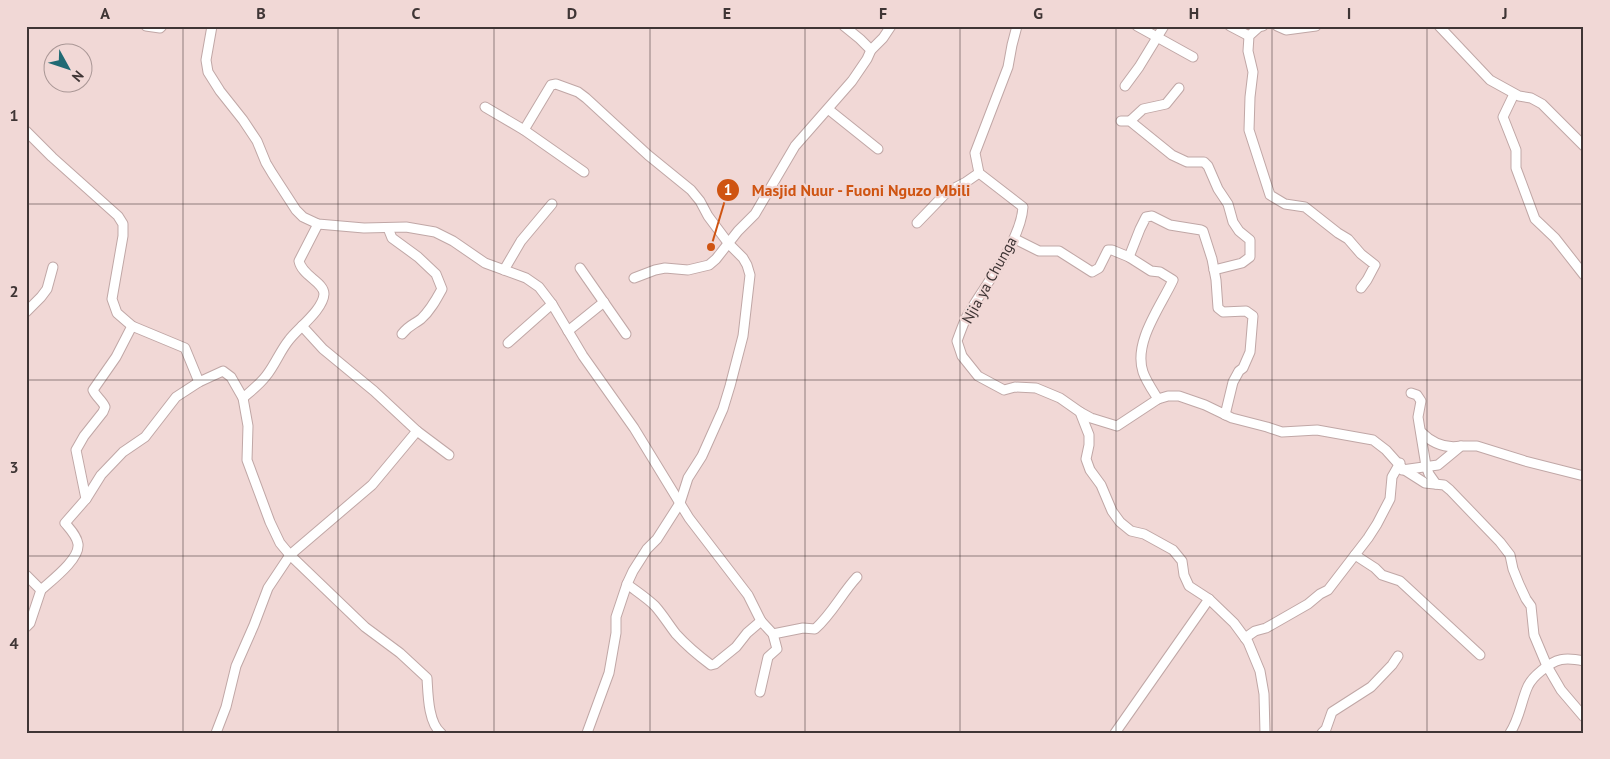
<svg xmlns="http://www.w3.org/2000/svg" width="1610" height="759" font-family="'PT Sans',sans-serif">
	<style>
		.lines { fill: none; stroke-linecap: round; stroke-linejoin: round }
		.street-casing { stroke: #c0a7a6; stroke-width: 11 }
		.street { stroke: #fff; stroke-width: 9 }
		.grid { fill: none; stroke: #3f3535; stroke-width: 1; stroke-opacity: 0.55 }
		.labels { text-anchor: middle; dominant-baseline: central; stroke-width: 4.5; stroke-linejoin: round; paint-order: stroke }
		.street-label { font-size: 15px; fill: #3f3535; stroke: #f1d8d6 }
		.leader { fill: none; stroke: #cf5412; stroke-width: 2 }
		.callout-dot { fill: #cf5412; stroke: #f1d8d6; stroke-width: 2 }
		.mark-label { font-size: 15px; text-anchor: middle; font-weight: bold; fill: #fff }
		.callout-label { font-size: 16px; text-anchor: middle; font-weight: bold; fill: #cf5412; stroke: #f1d8d6; stroke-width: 4.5; stroke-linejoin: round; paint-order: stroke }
		.neatline { fill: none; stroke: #3f3535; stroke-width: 2 }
		.grid-label { font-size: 16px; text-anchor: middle; font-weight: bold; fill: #3f3535 }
	</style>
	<rect width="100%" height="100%" fill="#f1d8d6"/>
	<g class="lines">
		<defs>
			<g id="street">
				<path d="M146,26L160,28L162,26"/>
				<path d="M212,26L206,60L208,72L220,91L243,120L257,141L266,163L272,173L296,210L303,217L318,224L364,228L406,227L435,232L453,241L485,263L526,278L539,287L552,304L583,356L634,428L689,518L748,595L761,621L773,634L777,649L768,657L760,692"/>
				<path d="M844,26L860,39L871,50"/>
				<path d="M1017,26L1012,45L1008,67L975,153L979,173L1023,207C1021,241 984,286 967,316C963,324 960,333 957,341L962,356L978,376L1004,390L1015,387L1036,388L1060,398L1080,412L1089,435V445L1086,459L1090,470L1101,485L1112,511L1120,522L1131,531L1144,534L1173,550L1182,561L1184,575L1189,586L1209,599L1234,623L1248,642L1260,671L1264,694L1265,733"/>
				<path d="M1137,26L1193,57"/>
				<path d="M1230,26L1249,36"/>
				<path d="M1263,26L1259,27L1249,36L1248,51L1253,72L1250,97L1249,130L1270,195L1285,204L1305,207L1338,233L1348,239L1361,254L1375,265L1367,280L1361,288"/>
				<path d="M1277,26L1286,30L1316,26"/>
				<path d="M1439,26L1490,80L1519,96L1531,98L1542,104L1584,146"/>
				<path d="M1125,86L1139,67L1164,26"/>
				<path d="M1514,94L1503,117L1516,150V168L1535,219L1555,238L1584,275"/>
				<path d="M485,107L524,130L584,172"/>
				<path d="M828,109L878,149"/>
				<path d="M1121,121H1130L1172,155L1187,162H1204L1208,166L1218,189L1228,204L1233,222L1239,231L1250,240V257L1242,263L1214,270"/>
				<path d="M1130,121L1143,109L1166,104L1179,88"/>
				<path d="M524,130L551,85L556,84L578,92L586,98L648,155L691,190L700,201L708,216L729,244L743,258L747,265L750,275L743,336L730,386L723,409L702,456L688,478L680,503L657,539L647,549L633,571L627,584L616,617V633L609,673L587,733"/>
				<path d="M26,131L52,157L118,216L123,224V236L112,299L117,313L132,326L185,348L199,382L223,371L231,377L243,398L248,426L247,460L270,522L280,543L290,555L365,627L400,653L427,678C428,693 428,723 441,733"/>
				<path d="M917,223L947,192L966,182L979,173"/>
				<path d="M388,228L392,238L418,257L436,274L442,289C436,300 430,311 421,319C413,325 409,325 402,334"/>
				<path d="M1015,239L1039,251H1059L1092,272L1099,268L1108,250H1112L1129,257L1151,271L1160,272L1173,280C1161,306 1133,342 1143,372C1146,381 1153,391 1158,399"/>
				<path d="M1129,257L1140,229L1146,217L1152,216L1170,225L1201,230L1203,231L1212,259L1216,280L1218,308L1223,312L1246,311L1253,316L1250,352L1243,368L1239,371L1233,382L1225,415"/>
				<path d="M580,268L626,334"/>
				<path d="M504,270L521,241L552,204"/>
				<path d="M634,278L655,270L665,268L688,270L709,265L716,259L738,231L755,214L795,146L852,81L867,59L871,50L883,38L891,26"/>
				<path d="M26,312L41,297L47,289L53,267"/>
				<path d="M568,331L604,302"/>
				<path d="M508,343L552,304"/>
				<path d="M1411,393L1417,395L1421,401L1418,417L1426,466L1429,474L1436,484"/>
				<path d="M243,398C251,391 260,384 266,376C275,365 280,351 289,340C298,328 323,310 324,294C324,282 302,276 299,261L318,224"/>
				<path d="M1080,412L1091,418L1117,426L1158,399L1168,396H1179L1205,405L1232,418L1267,427L1282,432L1317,430L1373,440L1386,450L1403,469L1425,483L1444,485L1450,490L1500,542L1510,555L1513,569L1519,584L1526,599L1531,606L1534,635L1547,666L1561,690L1584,717"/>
				<path d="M417,431L449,455"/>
				<path d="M1421,432C1432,443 1445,449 1461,446"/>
				<path d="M1402,470L1438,465L1461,446H1477L1525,461L1584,476"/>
				<path d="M86,499L101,475L123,452L145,437L176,397L199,382"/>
				<path d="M1355,555L1375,568L1382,575L1400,581L1480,655"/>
				<path d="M26,575L41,590L30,623L26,627"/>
				<path d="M627,584C636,591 647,598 655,606C663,615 669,625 676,634C686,645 699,656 711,665L715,664L736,647L747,633L761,621"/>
				<path d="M41,590C52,580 80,559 78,544C77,536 70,529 65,523L86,499L76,450L84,436L103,412L105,407C102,400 96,397 93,390L116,357L132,326"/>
				<path d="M773,634L803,628L815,629C832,614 842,593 857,577"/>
				<path d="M1245,638L1255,631L1266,628L1308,604L1320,594L1328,590L1368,538L1377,524L1390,499L1392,477L1400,463"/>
				<path d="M216,733L226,707L236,666L254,625L268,588L290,555L372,485L417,431L374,391L323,349L302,326"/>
				<path d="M1115,733L1209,599"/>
				<path d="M1322,733L1326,729L1332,712L1371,687L1392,665L1398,656"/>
				<path d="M1510,733C1520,718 1521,701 1528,686C1531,680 1536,675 1541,671C1556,658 1565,657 1584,661"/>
			</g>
		</defs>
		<!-- street casing -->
		<use href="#street" class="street-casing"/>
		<!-- street -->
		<use href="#street" class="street"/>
	</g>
	<!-- grid -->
	<path class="grid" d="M183,26V733M338,26V733M494,26V733M650,26V733M805,26V733M960,26V733M1116,26V733M1272,26V733M1427,26V733M26,204H1584M26,380H1584M26,556H1584"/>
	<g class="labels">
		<!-- street labels -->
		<g class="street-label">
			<text transform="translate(989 280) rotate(-61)">Njia ya Chunga</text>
		</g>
	</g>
	<!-- callouts -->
	<path class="leader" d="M711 247L728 190"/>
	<g class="callout-dot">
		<circle cx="711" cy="247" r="5"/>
		<circle cx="728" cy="190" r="12"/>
	</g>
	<g class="mark-label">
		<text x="728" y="195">1</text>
	</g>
	<g class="callout-label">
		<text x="861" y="196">Masjid Nuur - Fuoni Nguzo Mbili</text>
	</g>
	<!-- border -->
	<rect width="1610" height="759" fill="none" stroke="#f1d8d6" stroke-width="55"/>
	<!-- north arrow -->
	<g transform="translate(68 68) rotate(130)"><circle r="24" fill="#f1d8d6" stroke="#aa9796"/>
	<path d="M0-4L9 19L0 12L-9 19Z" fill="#206a74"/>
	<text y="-8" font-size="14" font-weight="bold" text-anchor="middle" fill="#3f3535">N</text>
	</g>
	<rect x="28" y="28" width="1554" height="704" class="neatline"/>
	<g class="grid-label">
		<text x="105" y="19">A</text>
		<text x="261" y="19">B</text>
		<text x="416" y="19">C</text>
		<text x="572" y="19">D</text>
		<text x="727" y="19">E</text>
		<text x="883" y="19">F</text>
		<text x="1038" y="19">G</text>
		<text x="1194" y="19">H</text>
		<text x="1349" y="19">I</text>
		<text x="1505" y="19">J</text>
		<text x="14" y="121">1</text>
		<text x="14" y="297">2</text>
		<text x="14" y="473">3</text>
		<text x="14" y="649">4</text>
	</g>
</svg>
